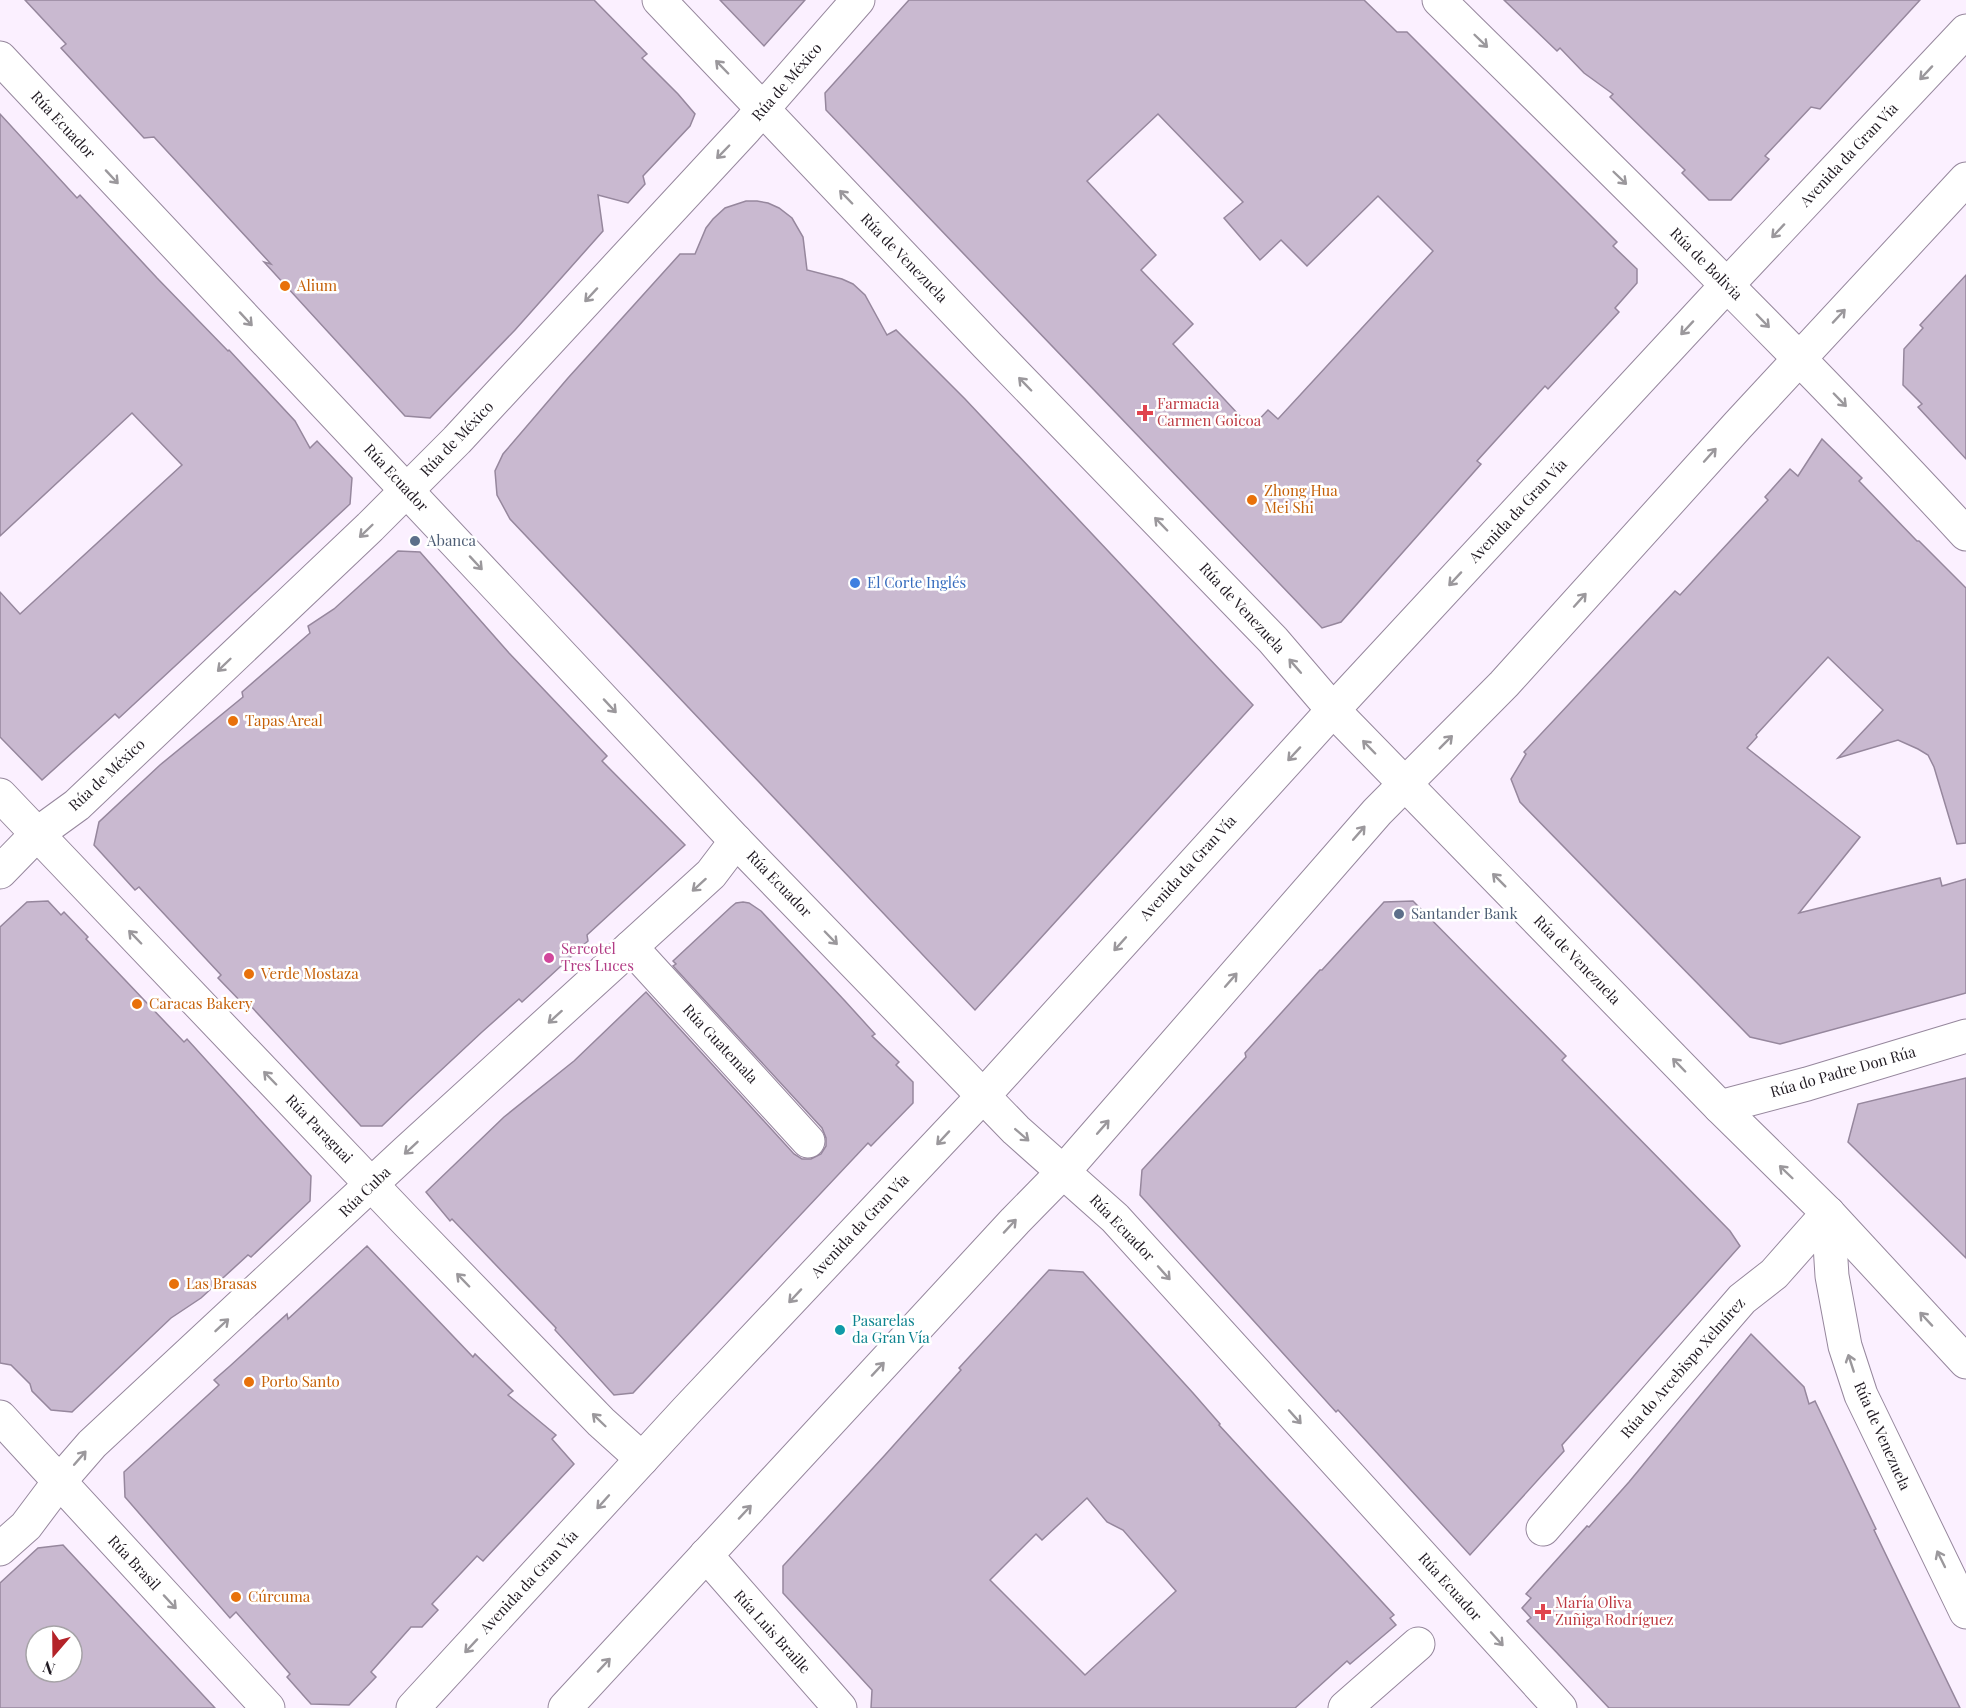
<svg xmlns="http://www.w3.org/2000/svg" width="1966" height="1708" viewBox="0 0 1966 1708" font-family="'Playfair Display',serif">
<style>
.building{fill:#c9b9d0;stroke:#96879d;stroke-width:1.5;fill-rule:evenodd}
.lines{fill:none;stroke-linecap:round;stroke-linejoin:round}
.minor-casing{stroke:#96879d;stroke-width:35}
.major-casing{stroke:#96879d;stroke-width:35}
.minor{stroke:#fff;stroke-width:33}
.major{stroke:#fff;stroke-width:33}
.oneway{stroke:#9b989c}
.food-dot{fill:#e8710a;stroke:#fff;stroke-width:2}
.health-dot{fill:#e0444e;stroke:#fff;stroke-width:2}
.service-dot{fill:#5c6f8a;stroke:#fff;stroke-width:2}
.shop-dot{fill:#3f7fe0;stroke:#fff;stroke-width:2}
.hotel-dot{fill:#d1479c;stroke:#fff;stroke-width:2}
.culture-dot{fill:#0f9aa8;stroke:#fff;stroke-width:2}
.labels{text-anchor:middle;stroke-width:5;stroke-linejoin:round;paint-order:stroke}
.street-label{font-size:15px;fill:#201a22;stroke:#fff}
.food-label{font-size:15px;fill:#c56008;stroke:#fff;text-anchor:start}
.health-label{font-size:15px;fill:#be3a42;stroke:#fff;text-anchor:start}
.service-label{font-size:15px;fill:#4e5e75;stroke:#fff;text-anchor:start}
.shop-label{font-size:15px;fill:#366cbe;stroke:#fff;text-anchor:start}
.hotel-label{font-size:15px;fill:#b23c85;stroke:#fff;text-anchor:start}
.culture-label{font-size:15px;fill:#0d838f;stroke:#fff;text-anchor:start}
</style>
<rect width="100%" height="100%" fill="#fbf0ff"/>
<!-- building -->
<g class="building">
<path d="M25 0H594L647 54 642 58 678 94 695 114 690 126 643 176 645 184 628 203 598 195 603 231 515 330 430 418 405 416 264 262 271 264 154 137 144 138 61 48 66 44Z"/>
<path d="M720 0H805L764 46Z"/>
<path d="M909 0H1364L1397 32H1407L1617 242 1613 246 1637 269V283L1615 308 1619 312 1548 389 1545 386 1477 461 1481 464 1341 622 1322 628 826 110 825 93ZM1158 114 1243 202 1224 218 1260 260 1281 240 1307 266 1378 196 1433 251 1278 419 1268 410 1251 428 1173 344 1193 324 1141 270 1156 255 1087 181Z"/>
<path d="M1504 0H1920L1820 109 1811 107 1765 156 1769 159 1731 200H1709L1682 173 1685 170 1610 97 1613 94 1584 73 1560 48 1557 51Z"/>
<path d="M0 114 77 198 80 195 157 278 228 351 229 350 295 421 310 448 317 441 352 478 350 504 119 718 115 714 42 780 0 737V592L20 614 182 465 132 413 0 536Z"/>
<path d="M746 201H757L768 203 779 208 792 218 803 237 807 270 842 279 853 284 865 295 887 335 896 330 965 399 1253 705 975 1010 510 519 497 495 495 471 503 454 568 378 680 254H695L706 228 713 219 725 208Z"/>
<path d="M1966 275V459L1918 407 1922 404 1903 385 1904 349 1923 328 1920 325Z"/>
<path d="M1822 439 1862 478 1859 481 1917 541H1919L1966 588V843L1957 844 1934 767 1928 755 1918 749 1898 740 1838 758 1883 710 1828 657 1756 735 1757 737 1747 748 1860 837 1799 913 1940 878 1942 886 1966 879V993L1780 1044 1750 1037 1520 802 1511 779 1526 754 1524 752 1675 591 1680 595 1768 500 1765 497 1790 469 1798 476Z"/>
<path d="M398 551 420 552 509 653 607 756 602 761 685 845 587 935 588 941 522 1002 519 999 482 1032 409 1100 382 1126H361L248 1003 245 1006 218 978 221 975 139 887 135 890 94 845 99 822 160 765 243 697 242 692 310 633 308 626 334 609Z"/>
<path d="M48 901 61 915 64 912 88 937 86 939 184 1042 187 1039 311 1176 310 1201 251 1257 248 1255 201 1298 171 1318 72 1412 51 1410 32 1391 30 1384 11 1365 0 1363V927L27 902Z"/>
<path d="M1413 901 1566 1056 1562 1060 1730 1231 1740 1246 1562 1445 1564 1451 1470 1555 1338 1410 1336 1412 1140 1195 1142 1170 1246 1057 1245 1053 1320 970H1322L1384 902Z"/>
<path d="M743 902 749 903 761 911 845 1001 875 1034 872 1036 899 1062 896 1065 913 1082V1103L871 1146 868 1143 633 1393 614 1395 555 1330 556 1328 452 1219 450 1221 426 1192 504 1117 574 1061 646 992 794 1154 802 1159H811L821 1154 826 1146V1138L822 1128 673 966 676 964 673 961 731 907 736 903Z"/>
<path d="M1966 1078V1258L1848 1142 1858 1104Z"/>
<path d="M367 1246 473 1357 475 1354 513 1391 508 1395 556 1435 552 1439 574 1464 483 1561 477 1556 432 1604 438 1610 422 1627H411L371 1672 376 1677 349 1705 311 1704 287 1677 290 1674 236 1612 230 1618 125 1497 124 1472 219 1385 214 1380 230 1366 287 1314 288 1319Z"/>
<path d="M1049 1270 1083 1272 1193 1393 1220 1424 1219 1425 1394 1615 1390 1618 1396 1625 1350 1664 1347 1661 1295 1708H871L872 1690 783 1593V1566L885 1455 961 1370 959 1368ZM1087 1498 1107 1522 1123 1530 1176 1591 1085 1675 990 1580 1036 1534 1042 1540Z"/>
<path d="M1751 1334 1804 1387 1809 1404 1815 1401 1876 1529 1874 1530 1960 1708H1609L1527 1621 1531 1618 1522 1608 1531 1598 1526 1594 1587 1526 1589 1527 1629 1482Z"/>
<path d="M63 1545 188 1679 215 1708H0V1583L38 1548ZM36 1636H72V1672H36Z"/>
</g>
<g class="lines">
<!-- minor casing -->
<g class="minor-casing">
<g id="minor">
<path d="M1439 0C1617 175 1796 350 1966 534"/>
<path d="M0 58 736 841 1016 1130 1115 1218 1560 1708"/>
<path d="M0 795 408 1223 601 1422 642 1459"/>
<path d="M0 872 37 834 77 805 370 527 457 440 746 128 858 0"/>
<path d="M631 947 808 1141"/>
<path d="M1720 1107 1807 1084 1966 1036"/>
<path d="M1828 1213 1832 1276 1845 1346 1861 1395 1966 1612"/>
<path d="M0 1417 268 1708"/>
<path d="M1543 1529 1742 1299 1774 1274 1828 1213"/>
<path d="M0 1549 26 1526 59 1482 92 1444 407 1151 711 874 736 841"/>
<path d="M706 1555 840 1708"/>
<path d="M1345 1708 1418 1644"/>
</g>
</g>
<!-- major casing -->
<g class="major-casing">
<g id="major">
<path d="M659 0 988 346 1273 640 1333 710 1720 1107 1828 1213 1966 1362"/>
<path d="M413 1708 687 1410 983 1096 1333 710 1727 285 1966 31"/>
<path d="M565 1708 1015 1221 1064 1171 1377 812 1504 684 1738 425 1966 179"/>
</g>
</g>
<!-- minor -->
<use href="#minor" class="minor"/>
<!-- major -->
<use href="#major" class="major"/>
</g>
<!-- one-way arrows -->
<defs><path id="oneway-shaft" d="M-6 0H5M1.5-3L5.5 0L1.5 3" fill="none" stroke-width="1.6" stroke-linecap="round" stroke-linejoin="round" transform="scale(1.5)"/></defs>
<g class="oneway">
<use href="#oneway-shaft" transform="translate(1481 41) rotate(44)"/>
<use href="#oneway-shaft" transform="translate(722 67) rotate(-134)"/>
<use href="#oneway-shaft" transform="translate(1926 73) rotate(133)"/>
<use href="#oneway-shaft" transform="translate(723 152) rotate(134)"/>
<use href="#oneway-shaft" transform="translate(112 177) rotate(47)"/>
<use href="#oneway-shaft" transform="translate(1620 178) rotate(44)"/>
<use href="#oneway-shaft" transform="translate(846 197) rotate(-134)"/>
<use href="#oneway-shaft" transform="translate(1778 231) rotate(133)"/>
<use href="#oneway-shaft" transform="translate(591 295) rotate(133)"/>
<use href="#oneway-shaft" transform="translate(1839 316) rotate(-47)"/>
<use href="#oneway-shaft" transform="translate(246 319) rotate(47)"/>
<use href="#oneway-shaft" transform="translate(1763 321) rotate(46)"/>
<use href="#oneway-shaft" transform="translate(1687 328) rotate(133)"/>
<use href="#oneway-shaft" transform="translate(1025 384) rotate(-134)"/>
<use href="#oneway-shaft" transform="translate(1840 400) rotate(46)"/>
<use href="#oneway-shaft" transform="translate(1710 455) rotate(-48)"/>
<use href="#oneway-shaft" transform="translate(1161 524) rotate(-134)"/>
<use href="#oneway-shaft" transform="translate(366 531) rotate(136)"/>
<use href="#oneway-shaft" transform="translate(476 563) rotate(47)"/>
<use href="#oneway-shaft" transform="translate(1455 579) rotate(133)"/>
<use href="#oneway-shaft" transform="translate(1580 600) rotate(-48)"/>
<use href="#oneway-shaft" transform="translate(224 665) rotate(136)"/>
<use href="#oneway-shaft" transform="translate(1295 666) rotate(-131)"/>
<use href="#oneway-shaft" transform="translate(610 706) rotate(47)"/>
<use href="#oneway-shaft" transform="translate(1446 742) rotate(-45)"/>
<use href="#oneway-shaft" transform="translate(1369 747) rotate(-134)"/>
<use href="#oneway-shaft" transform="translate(1294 754) rotate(133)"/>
<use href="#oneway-shaft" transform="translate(1359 833) rotate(-49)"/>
<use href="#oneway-shaft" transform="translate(1499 880) rotate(-135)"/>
<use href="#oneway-shaft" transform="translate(699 885) rotate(138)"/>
<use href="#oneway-shaft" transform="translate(135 937) rotate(-134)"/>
<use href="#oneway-shaft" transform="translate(831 938) rotate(46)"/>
<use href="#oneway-shaft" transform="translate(1120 944) rotate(132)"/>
<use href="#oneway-shaft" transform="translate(1231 980) rotate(-49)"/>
<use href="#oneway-shaft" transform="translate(555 1017) rotate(138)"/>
<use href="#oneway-shaft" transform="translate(1679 1065) rotate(-134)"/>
<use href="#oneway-shaft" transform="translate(270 1078) rotate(-134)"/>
<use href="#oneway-shaft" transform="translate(1103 1127) rotate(-49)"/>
<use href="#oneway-shaft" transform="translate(1022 1135) rotate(41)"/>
<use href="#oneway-shaft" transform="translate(943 1138) rotate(133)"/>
<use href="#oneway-shaft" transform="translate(411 1148) rotate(137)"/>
<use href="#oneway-shaft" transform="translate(1786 1172) rotate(-136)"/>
<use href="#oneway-shaft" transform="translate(1010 1226) rotate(-47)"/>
<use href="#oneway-shaft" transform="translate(1164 1273) rotate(48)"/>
<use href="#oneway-shaft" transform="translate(463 1280) rotate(-134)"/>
<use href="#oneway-shaft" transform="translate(795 1296) rotate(133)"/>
<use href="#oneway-shaft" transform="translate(1926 1319) rotate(-133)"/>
<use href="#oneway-shaft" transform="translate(222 1325) rotate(-43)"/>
<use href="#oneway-shaft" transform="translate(1851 1363) rotate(-108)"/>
<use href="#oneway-shaft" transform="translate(878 1369) rotate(-47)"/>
<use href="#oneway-shaft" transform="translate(1295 1417) rotate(48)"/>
<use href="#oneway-shaft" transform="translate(599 1420) rotate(-136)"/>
<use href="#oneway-shaft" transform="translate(80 1458) rotate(-49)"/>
<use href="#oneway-shaft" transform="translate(603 1502) rotate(132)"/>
<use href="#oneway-shaft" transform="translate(745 1512) rotate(-47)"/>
<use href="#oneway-shaft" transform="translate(1941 1559) rotate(-116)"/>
<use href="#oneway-shaft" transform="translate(170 1602) rotate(47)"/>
<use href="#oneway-shaft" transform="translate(1497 1639) rotate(48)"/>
<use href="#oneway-shaft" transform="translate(471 1646) rotate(133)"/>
<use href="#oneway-shaft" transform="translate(604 1665) rotate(-47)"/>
</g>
<!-- markers -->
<g class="food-dot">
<circle cx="285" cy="286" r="6"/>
<circle cx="1252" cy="500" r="6"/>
<circle cx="233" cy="721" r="6"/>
<circle cx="249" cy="974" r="6"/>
<circle cx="137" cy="1004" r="6"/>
<circle cx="174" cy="1284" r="6"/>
<circle cx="249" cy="1382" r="6"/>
<circle cx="236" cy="1597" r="6"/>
</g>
<g class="health-dot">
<path d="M1142 404h6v6h6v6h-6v6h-6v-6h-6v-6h6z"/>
<path d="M1540 1603h6v6h6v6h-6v6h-6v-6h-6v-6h6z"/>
</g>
<g class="service-dot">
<circle cx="415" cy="541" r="6"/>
<circle cx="1399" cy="914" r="6"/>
</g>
<circle class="shop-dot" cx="855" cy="583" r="6"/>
<circle class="hotel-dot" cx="549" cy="958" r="6"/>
<circle class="culture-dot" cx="840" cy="1330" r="6"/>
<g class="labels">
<!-- street labels -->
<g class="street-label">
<text transform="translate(787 82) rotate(-49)" y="5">Rúa de México</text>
<text transform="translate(63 125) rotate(47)" y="5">Rúa Ecuador</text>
<text transform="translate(1849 155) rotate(-47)" y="5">Avenida da Gran Vía</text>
<text transform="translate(904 258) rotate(46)" y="5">Rúa de Venezuela</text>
<text transform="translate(1706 264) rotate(45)" y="5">Rúa de Bolivia</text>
<text transform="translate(457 439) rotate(-46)" y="5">Rúa de México</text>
<text transform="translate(396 478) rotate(47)" y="5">Rúa Ecuador</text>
<text transform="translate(1518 511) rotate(-47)" y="5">Avenida da Gran Vía</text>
<text transform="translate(1242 608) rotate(47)" y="5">Rúa de Venezuela</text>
<text transform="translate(107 775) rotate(-43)" y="5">Rúa de México</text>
<text transform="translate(1188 868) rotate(-48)" y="5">Avenida da Gran Vía</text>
<text transform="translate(779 884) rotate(46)" y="5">Rúa Ecuador</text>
<text transform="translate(1577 960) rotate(46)" y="5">Rúa de Venezuela</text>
<text transform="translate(720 1044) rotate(47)" y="5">Rúa Guatemala</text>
<text transform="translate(1843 1072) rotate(-16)" y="5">Rúa do Padre Don Rúa</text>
<text transform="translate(319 1129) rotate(46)" y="5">Rúa Paraguai</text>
<text transform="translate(365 1192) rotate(-44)" y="5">Rúa Cuba</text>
<text transform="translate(860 1226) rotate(-47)" y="5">Avenida da Gran Vía</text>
<text transform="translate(1122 1228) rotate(46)" y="5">Rúa Ecuador</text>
<text transform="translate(1683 1368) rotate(-49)" y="5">Rúa do Arcebispo Xelmírez</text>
<text transform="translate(1882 1436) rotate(66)" y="5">Rúa de Venezuela</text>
<text transform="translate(134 1563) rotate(47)" y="5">Rúa Brasil</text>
<text transform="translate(529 1582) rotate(-47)" y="5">Avenida da Gran Vía</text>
<text transform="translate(1450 1587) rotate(48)" y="5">Rúa Ecuador</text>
<text transform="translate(772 1632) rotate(48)" y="5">Rúa Luis Braille</text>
</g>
<!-- food labels -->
<g class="food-label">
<text x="297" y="291">Alium</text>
<text x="1264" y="496">Zhong Hua<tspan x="1264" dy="17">Mei Shi</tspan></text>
<text x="245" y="726">Tapas Areal</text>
<text x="261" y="979">Verde Mostaza</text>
<text x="149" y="1009">Caracas Bakery</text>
<text x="186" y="1289">Las Brasas</text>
<text x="261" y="1387">Porto Santo</text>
<text x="248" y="1602">Cúrcuma</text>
</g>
<!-- health labels -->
<g class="health-label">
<text x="1157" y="409">Farmacia<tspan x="1157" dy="17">Carmen Goicoa</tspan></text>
<text x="1555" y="1608">María Oliva<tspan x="1555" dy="17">Zuñiga Rodríguez</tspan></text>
</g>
<!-- service labels -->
<g class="service-label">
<text x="427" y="546">Abanca</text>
<text x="1411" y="919">Santander Bank</text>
</g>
<!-- shop labels -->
<g class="shop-label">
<text x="867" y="588">El Corte Inglés</text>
</g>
<!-- hotel labels -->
<g class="hotel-label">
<text x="561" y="954">Sercotel<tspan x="561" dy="17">Tres Luces</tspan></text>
</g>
<!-- culture labels -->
<g class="culture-label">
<text x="852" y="1326">Pasarelas<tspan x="852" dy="17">da Gran Vía</tspan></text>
</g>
</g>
<!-- north arrow -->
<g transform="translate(54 1654) rotate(200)"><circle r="28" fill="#ffffff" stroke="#a6a3a7" stroke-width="1.5"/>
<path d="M0-4.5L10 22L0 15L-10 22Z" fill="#b42329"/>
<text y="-9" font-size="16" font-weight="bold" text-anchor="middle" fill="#201a22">N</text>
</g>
</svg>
